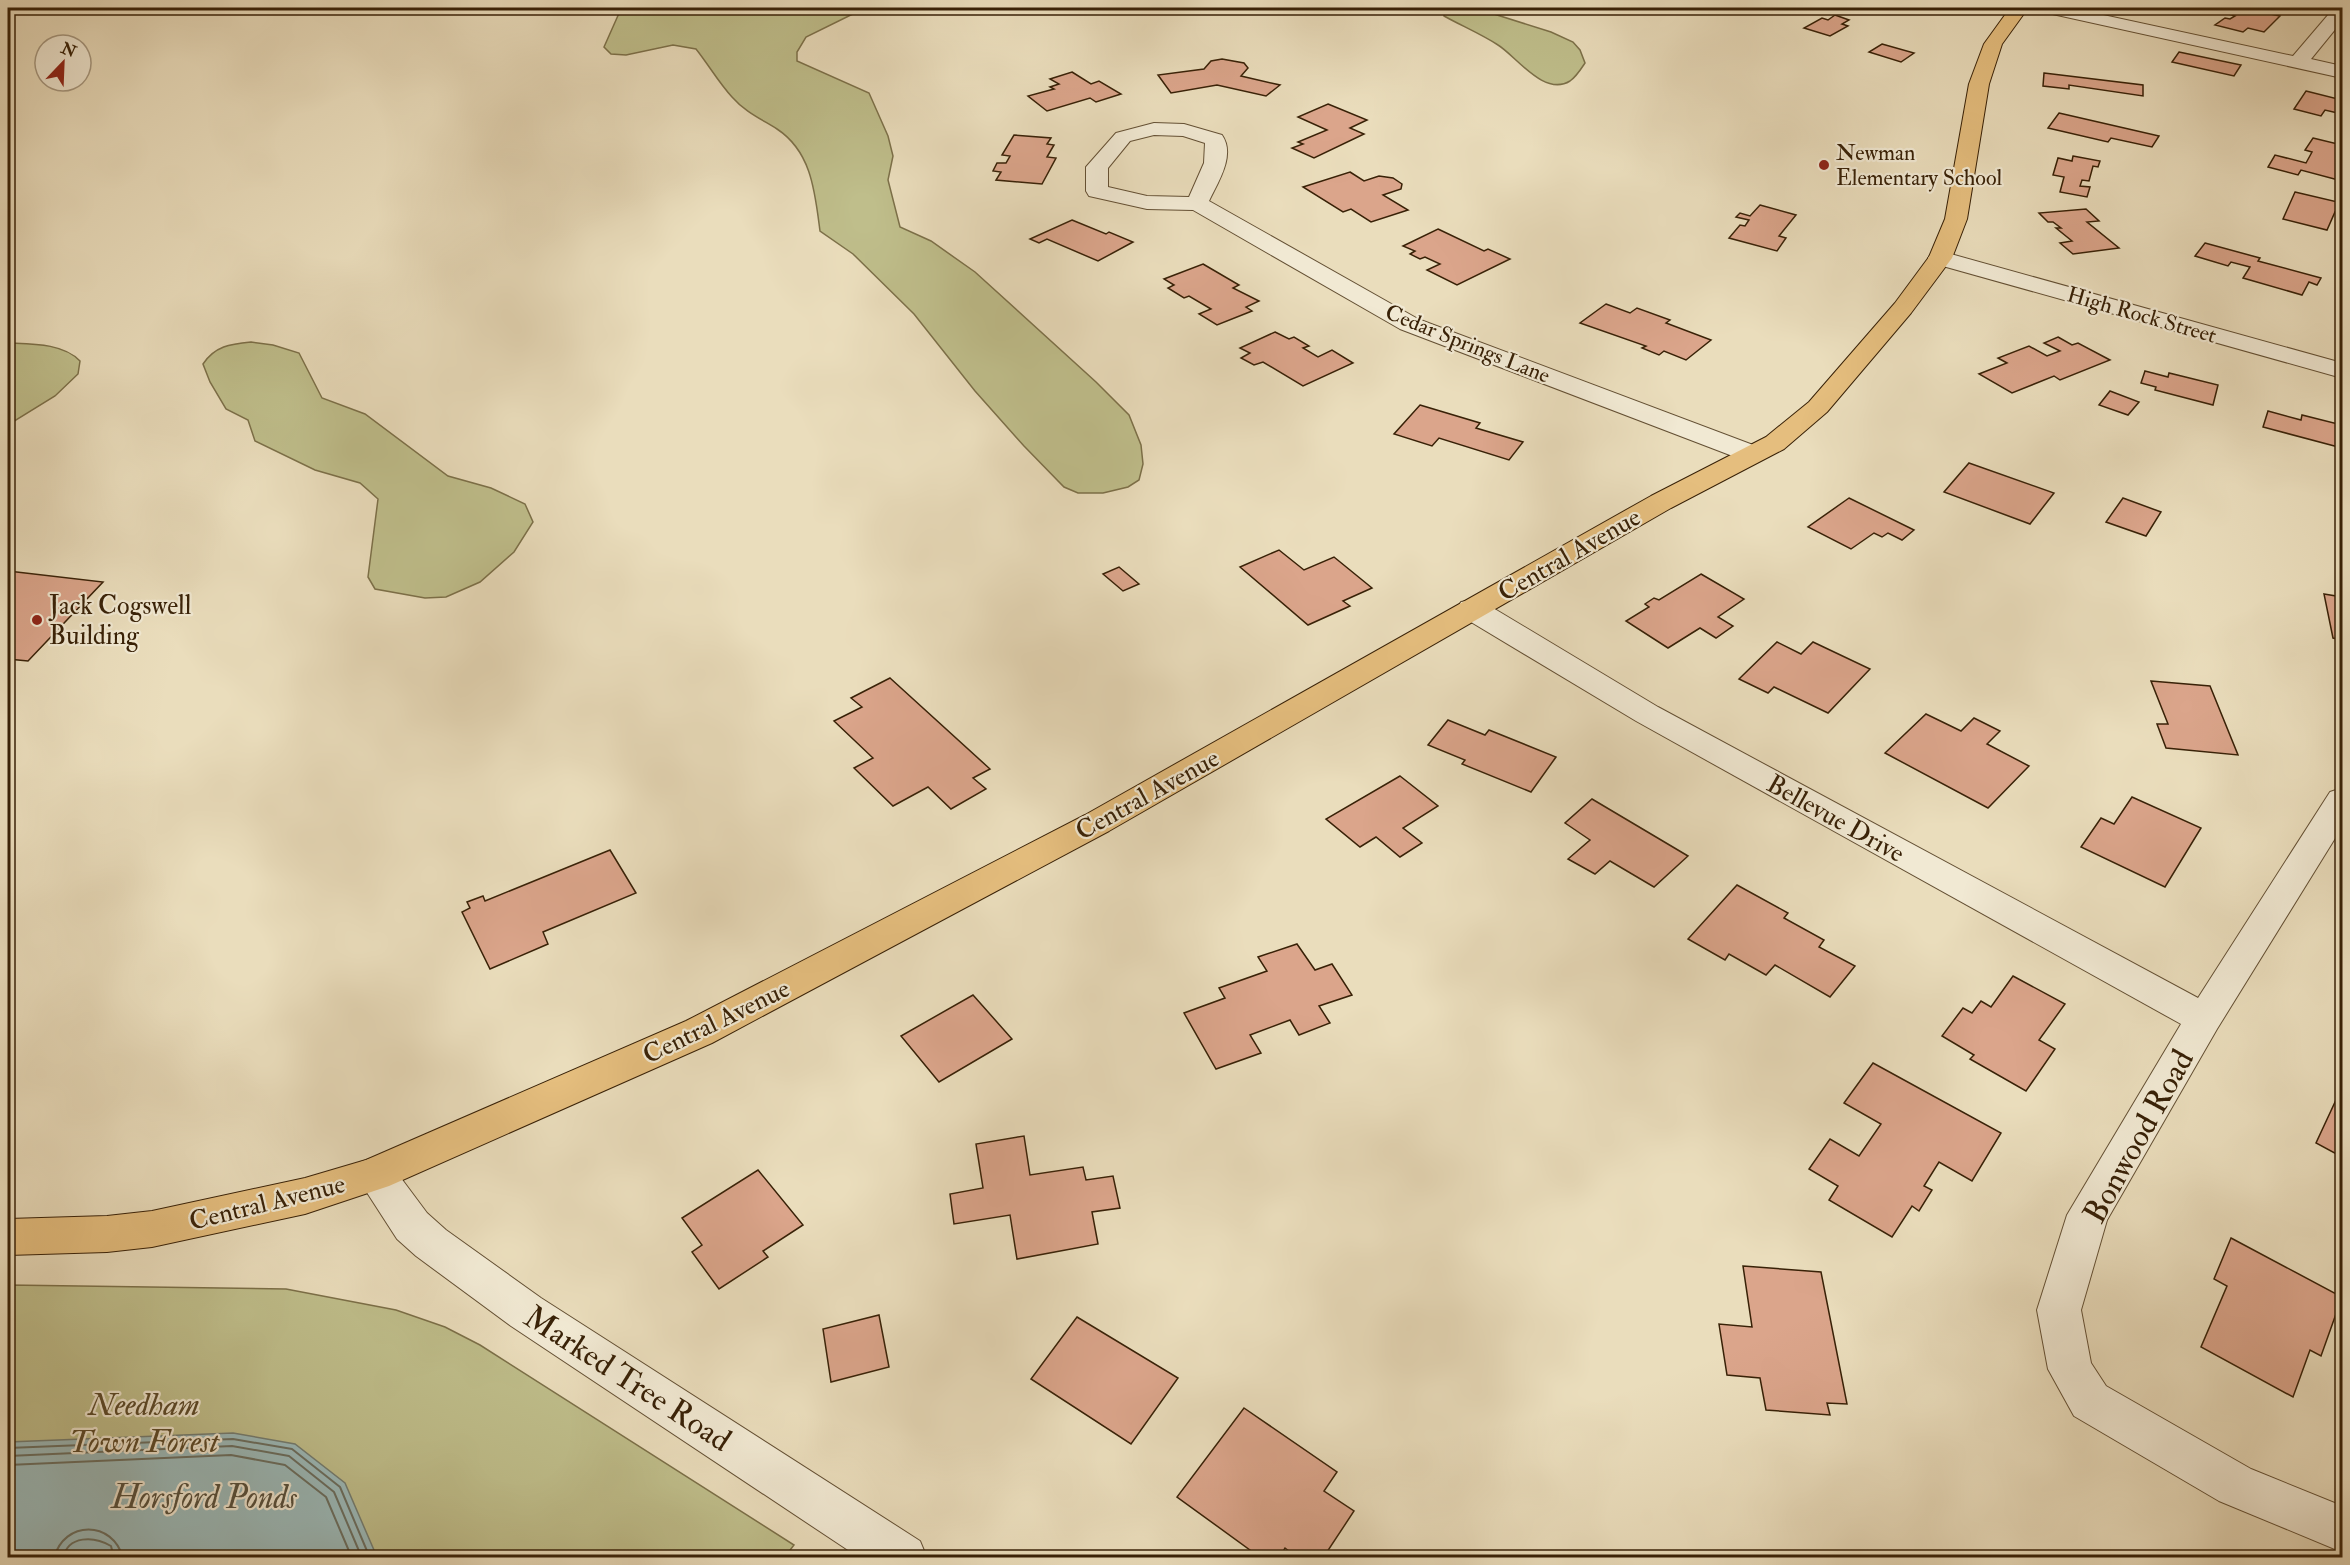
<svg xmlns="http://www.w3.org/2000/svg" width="2350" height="1565" viewBox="0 0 2350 1565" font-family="'IM FELL Double Pica',serif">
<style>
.green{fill:#bfbe8b;stroke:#7c7049;stroke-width:1.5}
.water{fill:#9bbaba;stroke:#737d72;stroke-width:1.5}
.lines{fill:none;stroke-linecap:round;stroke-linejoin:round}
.shore{stroke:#6a6e60;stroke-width:2}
.building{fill:#dba58b;stroke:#382107;stroke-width:1.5}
.minor-casing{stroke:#645034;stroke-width:2}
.major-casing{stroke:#382107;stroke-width:2}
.minor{fill:#f1e9d3;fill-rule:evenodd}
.major{fill:#e5be7e;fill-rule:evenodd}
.poi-dot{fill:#8f2418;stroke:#f1e9d3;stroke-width:2}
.labels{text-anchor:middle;stroke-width:4.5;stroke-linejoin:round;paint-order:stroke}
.far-poi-label{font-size:22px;fill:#382107;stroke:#f1e9d3;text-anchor:start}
.far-street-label{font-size:22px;fill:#382107;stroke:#f1e9d3}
.street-label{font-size:26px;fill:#382107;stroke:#f1e9d3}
.poi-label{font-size:26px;fill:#382107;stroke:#f1e9d3;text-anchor:start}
.near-street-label{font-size:32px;fill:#382107;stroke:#f1e9d3}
.near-park-label{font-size:32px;font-style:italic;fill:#5a4828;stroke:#f1e9d3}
.near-water-label{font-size:33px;font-style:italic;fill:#564f3d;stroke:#f1e9d3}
</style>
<rect width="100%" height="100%" fill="#eaddbc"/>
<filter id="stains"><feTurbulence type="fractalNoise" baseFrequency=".00333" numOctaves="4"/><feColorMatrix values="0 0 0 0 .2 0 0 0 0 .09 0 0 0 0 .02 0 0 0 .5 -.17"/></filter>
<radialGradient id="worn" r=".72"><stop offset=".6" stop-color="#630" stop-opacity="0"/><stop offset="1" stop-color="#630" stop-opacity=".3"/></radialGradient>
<!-- green -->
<g class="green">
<path d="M619 8H865L806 37 797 52V61L869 93 888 136 893 156 888 180 900 227 931 241 975 272 1096 382 1129 415 1141 445 1143 464 1139 480 1128 487 1103 493H1078L1064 487 1024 446 975 391 914 314 853 254 820 231C815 193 812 152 777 129 761 119 744 111 732 97 719 83 708 64 696 49L673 45 626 55 611 54 604 47 620 11Z"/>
<path d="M1449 8H1475L1551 32 1573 42 1580 50 1585 63C1581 69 1576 77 1570 81 1544 97 1516 56 1498 45 1481 34 1462 26 1444 16V13Z"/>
<path d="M251 342 273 345 299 353 322 398 365 414 448 476 491 488 525 504 533 522 514 552 480 582 446 597 425 598 375 589 368 577 378 499 360 483 315 470 255 441 248 420 226 409 210 382 203 364C215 346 230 344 251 342Z"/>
<path d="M8 343C31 344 63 343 80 361L78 374 55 396 8 425Z"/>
<path d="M8 1285 286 1289 396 1310 445 1327 480 1345 794 1545 784 1558H8Z"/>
</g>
<!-- water -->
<path class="water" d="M233 1433 295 1444 345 1483 377 1557 106 1558 96 1552 53 1558 8 1557V1442Z"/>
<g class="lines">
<!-- shore -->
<g class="shore">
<path d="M8 1448 233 1439 292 1449 340 1487 370 1558"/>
<path d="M8 1456 232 1446 289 1456 334 1492 362 1558"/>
<path d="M8 1465 231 1455 285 1465 326 1497 352 1558"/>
<path d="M54 1558C64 1520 113 1520 123 1558"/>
<path d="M63 1558C68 1535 94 1536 111 1546L114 1558"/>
</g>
</g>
<!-- building -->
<g class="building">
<path d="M2240 8H2242L2280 16 2264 32 2248 28 2243 32 2215 25 2225 18 2230 19 2235 16 2228 14 2227 10H2238Z"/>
<path d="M1835 15 1849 20 1842 24 1848 26 1830 36 1804 28 1822 18 1828 20Z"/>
<path d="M1882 44 1914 53 1901 62 1869 52Z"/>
<path d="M2179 52 2241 65 2234 76 2172 62Z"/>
<path d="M1222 59 1244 63 1248 68 1241 76 1280 85 1266 96 1217 85 1171 93 1158 75 1204 69 1211 61Z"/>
<path d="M1072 72 1091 84 1099 81 1121 94 1096 102 1090 98 1047 111 1028 96 1054 89 1050 87 1059 84 1050 79Z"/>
<path d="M2044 73 2143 85V96L2069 85V89L2043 86Z"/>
<path d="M2306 91 2342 100V114L2325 110 2321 116 2294 109Z"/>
<path d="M1328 104 1367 120 1350 128 1364 134 1314 158 1292 148 1303 144 1298 142 1327 130 1298 117Z"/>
<path d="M2059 113 2159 136 2152 147 2111 138 2108 142 2048 128Z"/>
<path d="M1014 135 1051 138 1047 144 1054 145 1047 157 1056 158 1042 184 996 180 1001 172 993 171 997 163H1006L1010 156 1002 155Z"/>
<path d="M2313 138 2342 145V181L2301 170 2298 175 2268 167 2275 155 2306 163 2312 152 2305 150Z"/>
<path d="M2073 156 2100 161 2098 167 2093 166 2089 181 2082 180 2080 186 2090 187 2087 197 2060 192 2064 177 2053 175 2058 158 2072 161Z"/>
<path d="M1350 172 1364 181 1379 176 1393 178 1402 184 1401 189 1383 195 1408 210 1371 222 1351 209 1343 212 1303 187Z"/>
<path d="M2295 192 2342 203V214L2335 212 2327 230 2283 219Z"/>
<path d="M1760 205 1796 215 1779 236 1786 238 1777 251 1729 238 1740 225 1745 226 1749 220 1736 217 1740 213 1750 216Z"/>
<path d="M2086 209 2099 221 2087 222 2119 248 2073 254 2060 243 2072 241 2056 228H2061L2053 222H2048L2039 213Z"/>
<path d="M1072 220 1106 234 1109 232 1133 242 1098 261 1047 239 1039 243 1030 239Z"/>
<path d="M1438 229 1484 251 1488 249 1510 259 1457 285 1427 270 1440 264 1425 257 1420 259 1410 254 1415 251 1403 246Z"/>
<path d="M2205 243 2260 258 2258 261 2321 278 2317 285 2309 282 2302 295 2243 278 2250 267 2231 262 2228 266 2195 256Z"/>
<path d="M1203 264 1239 285 1233 288 1259 301 1246 307 1252 311 1217 325 1199 314 1211 309 1189 296 1184 298 1168 288 1174 285 1164 279Z"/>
<path d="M1606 304 1630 313 1637 308 1670 320 1666 323 1711 340 1686 360 1664 351 1659 355 1642 348 1646 346 1580 323Z"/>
<path d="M1275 332 1289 339 1294 337 1309 346 1303 348 1318 357 1332 350 1353 363 1303 386 1263 362 1254 365 1241 358 1250 353 1240 348Z"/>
<path d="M2058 337 2072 345 2078 343 2110 360 2060 380 2054 376 2012 393 1979 374 2007 363 1998 358 2029 346 2047 356 2060 351 2044 343Z"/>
<path d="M2145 371 2168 377 2169 373 2218 385 2213 405 2155 390 2156 387 2141 383Z"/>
<path d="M2110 391 2139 402 2128 415 2099 405Z"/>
<path d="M1420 405 1480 423 1476 428 1523 442 1509 460 1439 438 1432 446 1394 434Z"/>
<path d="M2268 411 2301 420 2302 415 2342 425V448L2263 427Z"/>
<path d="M1969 463 2054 493 2030 524 1944 492Z"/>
<path d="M1849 498 1914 530 1902 540 1888 533 1882 537 1874 533 1851 549 1808 527Z"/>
<path d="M2123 498 2161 512 2146 536 2106 522Z"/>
<path d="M1279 550 1304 570 1334 557 1372 588 1343 601 1350 606 1308 625 1240 567Z"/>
<path d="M1119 567 1139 584 1123 591 1103 574Z"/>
<path d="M8 571 103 582 28 661 8 659Z"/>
<path d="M1701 574 1744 599 1718 617 1733 626 1716 638 1700 628 1668 648 1626 621 1649 607 1645 604 1654 598 1659 600Z"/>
<path d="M2324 594 2342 597V640L2333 638Z"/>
<path d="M1777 642 1801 654 1813 642 1870 669 1828 713 1774 687 1768 693 1739 679Z"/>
<path d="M890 678 990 769 973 778 986 789 951 809 928 787 893 806 854 768 873 758 834 721 862 707 851 698Z"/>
<path d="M2151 681 2210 686 2238 755 2166 748 2157 724H2168Z"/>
<path d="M1926 714 1961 731 1974 718 2000 731 1987 744 2029 766 1988 808 1885 753Z"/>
<path d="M1448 720 1485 735 1489 730 1556 757 1531 792 1462 764 1465 760 1428 745Z"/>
<path d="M1400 776 1438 806 1403 828 1422 843 1400 857 1376 837 1360 847 1326 819Z"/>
<path d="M2132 797 2201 828 2165 887 2081 847 2101 818 2114 824Z"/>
<path d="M1592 799 1688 856 1654 887 1610 861 1595 874 1568 859 1590 840 1565 823Z"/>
<path d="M610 850 636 893 543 932 548 944 490 969 462 912 470 908 467 902 483 896 485 901Z"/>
<path d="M1737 885 1788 913 1784 918 1824 940 1819 947 1855 966 1830 997 1775 965 1766 975 1729 954 1725 960 1688 939Z"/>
<path d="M1297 944 1315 970 1332 964 1352 995 1319 1006 1330 1023 1299 1035 1290 1020 1250 1035 1261 1053 1216 1069 1184 1013 1225 998 1219 988 1267 971 1258 957Z"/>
<path d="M2013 976 2065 1004 2039 1040 2055 1049 2026 1091 1970 1059 1974 1055 1942 1036 1963 1008 1972 1013 1981 1001 1991 1007Z"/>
<path d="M973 995 1012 1039 939 1082 901 1036Z"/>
<path d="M1873 1063 2001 1133 1972 1181 1939 1162 1924 1186 1932 1190 1919 1211 1912 1206 1892 1237 1829 1200 1838 1186 1809 1169 1830 1139 1859 1156 1881 1124 1844 1103Z"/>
<path d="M2342 1087V1157L2316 1143Z"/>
<path d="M1024 1136 1030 1175 1083 1167 1086 1180 1113 1176 1120 1208 1092 1212 1098 1244 1017 1259 1010 1215 954 1224 950 1194 983 1188 976 1144Z"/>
<path d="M758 1170 803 1225 763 1251 768 1257 719 1289 692 1252 702 1245 682 1218Z"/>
<path d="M2231 1238 2342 1297 2321 1356 2310 1350 2293 1397 2201 1347 2227 1286 2214 1279Z"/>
<path d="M1743 1266 1821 1272 1847 1404 1827 1403 1830 1415 1766 1410 1760 1378 1727 1375 1719 1324 1752 1327Z"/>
<path d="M879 1315 889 1367 831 1382 823 1329Z"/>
<path d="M1077 1317 1178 1378 1131 1444 1031 1379Z"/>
<path d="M1244 1408 1337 1472 1324 1491 1354 1511 1323 1558H1298L1285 1548 1279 1558H1261L1177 1497Z"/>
</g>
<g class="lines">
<!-- minor casing -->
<g class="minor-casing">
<g id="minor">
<path d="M2039 8H2071L2293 56 2334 8H2342V21L2311 59 2342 66V78L2048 13 2042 12Z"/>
<path d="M1154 123 1184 124 1222 135C1236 155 1218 182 1209 201L1418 319 1761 448 1765 454 1761 460 1752 462 1743 460 1400 329 1193 210 1147 209 1089 196 1086 191V167L1116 133ZM1154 135 1183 136 1205 143 1204 163 1189 197 1147 196 1108 187V168L1130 141Z"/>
<path d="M1940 251 2342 363V378L1932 263 1928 258 1932 253Z"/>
<path d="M1472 600 1483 602 1658 707 2198 998 2330 792 2342 788V827L2217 1029 2107 1220 2081 1310 2091 1363 2106 1386 2251 1469 2342 1506V1552L2219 1501 2074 1416 2048 1369 2037 1310 2067 1215 2181 1024 1636 721 1461 616 1457 609 1461 602Z"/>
<path d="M375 1157 389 1162 427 1213 446 1230 541 1298 920 1541 927 1558H860L511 1326 416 1256 397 1239 355 1174 361 1162Z"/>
</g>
</g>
<!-- major casing -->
<g class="major-casing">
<path id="major" d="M2010 8H2028L2002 44 1989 84 1967 219 1952 258 1911 313 1827 412 1784 449 1671 508 1109 831 712 1043 389 1186 305 1214 152 1247 107 1252 8 1255V1219L107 1216 152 1211 305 1178 366 1160 686 1021 1085 815 1651 496 1766 437 1809 402 1895 303 1929 257 1945 219 1969 84 1984 44Z"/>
</g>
<!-- minor -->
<use href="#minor" class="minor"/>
<!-- major -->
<use href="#major" class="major"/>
</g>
<!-- markers -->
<g class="poi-dot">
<circle cx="1824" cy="165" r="6"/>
<circle cx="37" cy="620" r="6"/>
</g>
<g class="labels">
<!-- far-poi labels -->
<g class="far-poi-label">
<text x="1836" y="160">Newman<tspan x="1836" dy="25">Elementary School</tspan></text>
</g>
<!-- far-street labels -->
<g class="far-street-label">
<text transform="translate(2142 314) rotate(16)" y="8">High Rock Street</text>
<text transform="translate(1468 343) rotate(22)" y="8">Cedar Springs Lane</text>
</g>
<!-- street labels -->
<g class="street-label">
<text transform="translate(1569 554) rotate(-30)" y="9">Central Avenue</text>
<text transform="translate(1147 794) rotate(-29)" y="9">Central Avenue</text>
<text transform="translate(1836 818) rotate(29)" y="9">Bellevue Drive</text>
<text transform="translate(716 1021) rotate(-26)" y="9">Central Avenue</text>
<text transform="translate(267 1202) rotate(-14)" y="9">Central Avenue</text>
</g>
<!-- poi labels -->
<g class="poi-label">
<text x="49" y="614">Jack Cogswell<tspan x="49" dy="30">Building</tspan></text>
</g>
<!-- near-street labels -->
<g class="near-street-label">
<text transform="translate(2138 1136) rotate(-61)" y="11">Bonwood Road</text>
<text transform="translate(628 1378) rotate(33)" y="11">Marked Tree Road</text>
</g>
<!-- near-park labels -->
<g class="near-park-label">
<text x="144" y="1415">Needham<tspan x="144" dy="37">Town Forest</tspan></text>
</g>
<!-- near-water labels -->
<g class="near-water-label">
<text x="204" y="1508">Horsford Ponds</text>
</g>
</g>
<!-- margin -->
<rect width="2350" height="1565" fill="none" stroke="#eaddbc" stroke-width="30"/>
<rect x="9" y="9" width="2332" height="1547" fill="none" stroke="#382107" stroke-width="3"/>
<rect x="15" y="15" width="2320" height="1535" fill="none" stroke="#382107" stroke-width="1.5"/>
<!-- north arrow -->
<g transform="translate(63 63) rotate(23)"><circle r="28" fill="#f1e9d3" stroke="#a79981" stroke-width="1.5"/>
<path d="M0-4.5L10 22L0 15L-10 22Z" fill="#8f2418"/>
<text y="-9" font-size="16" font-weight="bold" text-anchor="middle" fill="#382107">N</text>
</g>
<rect width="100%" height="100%" filter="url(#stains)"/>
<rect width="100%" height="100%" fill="url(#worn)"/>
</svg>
